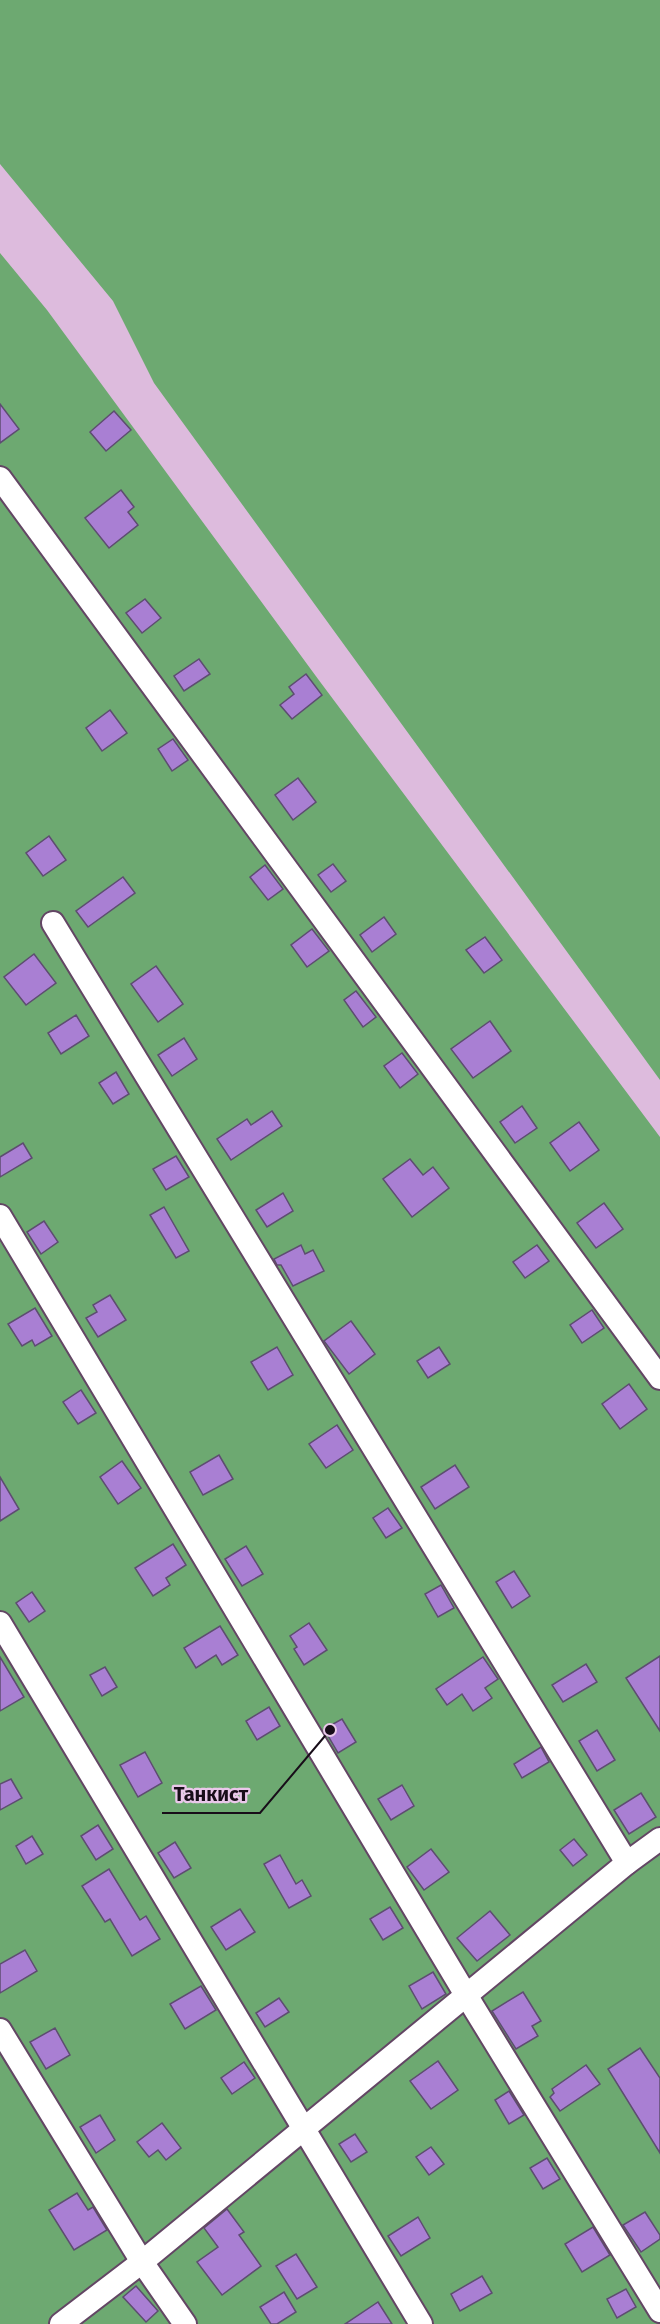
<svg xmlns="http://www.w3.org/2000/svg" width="660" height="2324" viewBox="0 0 660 2324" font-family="'Fira Sans',sans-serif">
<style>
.green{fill:#6da971}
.building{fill:#a97fd3;stroke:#5d4d70;stroke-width:1.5}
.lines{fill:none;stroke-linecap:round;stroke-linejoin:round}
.minor-casing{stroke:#634664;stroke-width:26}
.minor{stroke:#fff;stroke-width:22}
.leader{fill:none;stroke:#180d19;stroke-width:2}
.callout-dot{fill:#180d19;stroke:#eac8ea;stroke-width:2}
.callout-label{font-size:20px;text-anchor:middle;font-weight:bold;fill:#180d19;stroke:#eac8ea;stroke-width:4.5;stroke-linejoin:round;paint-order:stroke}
</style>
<rect width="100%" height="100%" fill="#dbd"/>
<!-- green -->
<g class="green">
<path d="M0 0H660V1080L154 383 113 301 0 164Z"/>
<path d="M0 253 47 310 318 679 660 1137V2324H0Z"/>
</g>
<!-- building -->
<g class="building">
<path d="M0 404 19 429 0 443Z"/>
<path d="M114 411 131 430 106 451 90 432Z"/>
<path d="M121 490 134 507 128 512 138 525 109 548 85 518Z"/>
<path d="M145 599 161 618 142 633 126 613Z"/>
<path d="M199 659 210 674 184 691 174 676Z"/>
<path d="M306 674 322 695 292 719 280 705 294 694 289 687Z"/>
<path d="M110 710 127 733 102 751 86 728Z"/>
<path d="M173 739 188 760 172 771 158 749Z"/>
<path d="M298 778 316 802 293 820 275 795Z"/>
<path d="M49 836 66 860 43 876 26 853Z"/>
<path d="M333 864 346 881 331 892 318 875Z"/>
<path d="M265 865 283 889 268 900 250 877Z"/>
<path d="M123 877 135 893 88 927 76 911Z"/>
<path d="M384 917 396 934 372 952 360 935Z"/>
<path d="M312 929 329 951 307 967 291 945Z"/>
<path d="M485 937 502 960 484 973 466 950Z"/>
<path d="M34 954 56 983 26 1005 4 977Z"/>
<path d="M156 966 183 1004 158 1022 131 984Z"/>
<path d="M356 991 376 1017 363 1027 344 1000Z"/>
<path d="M76 1015 89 1036 61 1054 48 1033Z"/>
<path d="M490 1021 511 1051 473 1078 451 1049Z"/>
<path d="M184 1038 197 1059 172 1076 158 1055Z"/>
<path d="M402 1053 418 1074 400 1088 384 1066Z"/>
<path d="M116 1072 129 1094 113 1104 99 1083Z"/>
<path d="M522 1106 537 1128 515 1143 500 1122Z"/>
<path d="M272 1111 282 1126 231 1160 217 1139 247 1119 251 1125Z"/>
<path d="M579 1122 599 1150 570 1171 550 1143Z"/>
<path d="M23 1143 32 1158 0 1177V1157Z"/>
<path d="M176 1156 189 1177 166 1190 153 1169Z"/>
<path d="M410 1159 423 1175 433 1167 449 1188 412 1217 383 1179Z"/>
<path d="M283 1193 293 1211 267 1227 256 1210Z"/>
<path d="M604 1203 623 1229 596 1248 577 1223Z"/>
<path d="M164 1207 189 1251 176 1258 150 1215Z"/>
<path d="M44 1221 58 1242 41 1254 27 1232Z"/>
<path d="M301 1245 305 1254 313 1250 324 1271 293 1286 281 1265H277L274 1259Z"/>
<path d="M537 1245 549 1261 525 1278 513 1262Z"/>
<path d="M110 1295 126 1320 98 1337 86 1318 97 1312 93 1305Z"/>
<path d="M35 1308 52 1336 35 1346 32 1340 22 1346 8 1324Z"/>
<path d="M592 1310 604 1328 582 1343 570 1325Z"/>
<path d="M351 1321 375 1354 349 1374 324 1341Z"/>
<path d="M277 1347 293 1375 268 1390 251 1362Z"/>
<path d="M439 1347 450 1364 428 1378 417 1361Z"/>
<path d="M629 1384 647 1409 620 1429 602 1404Z"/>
<path d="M81 1390 96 1413 78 1424 63 1402Z"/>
<path d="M337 1425 353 1450 326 1468 309 1444Z"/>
<path d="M219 1455 233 1479 203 1495 190 1472Z"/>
<path d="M122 1461 141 1488 118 1504 100 1477Z"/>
<path d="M455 1465 469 1487 435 1509 421 1487Z"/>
<path d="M0 1477 19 1509 0 1521Z"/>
<path d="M388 1508 402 1528 386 1538 373 1518Z"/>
<path d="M173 1544 186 1565 166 1578 170 1585 153 1596 135 1568Z"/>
<path d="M246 1546 263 1574 242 1586 225 1559Z"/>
<path d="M514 1571 530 1596 512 1608 496 1582Z"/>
<path d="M441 1585 454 1608 438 1617 425 1594Z"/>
<path d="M32 1592 45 1611 29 1622 16 1603Z"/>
<path d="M309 1623 327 1650 304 1665 294 1649 297 1647 290 1636Z"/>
<path d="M220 1626 238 1655 222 1665 216 1655 196 1668 184 1648Z"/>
<path d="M660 1656V1731L626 1678Z"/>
<path d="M0 1657 24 1697 0 1711Z"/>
<path d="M483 1657 498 1679 485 1688 492 1698 473 1711 462 1694 447 1705 436 1689Z"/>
<path d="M586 1664 597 1682 563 1702 552 1685Z"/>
<path d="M105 1667 117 1687 102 1696 90 1675Z"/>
<path d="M269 1707 280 1726 257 1740 246 1721Z"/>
<path d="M342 1719 356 1742 338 1753 324 1729Z"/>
<path d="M597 1730 615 1760 597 1771 579 1741Z"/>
<path d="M541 1747 549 1762 522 1778 514 1764Z"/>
<path d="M145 1752 162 1783 138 1797 120 1765Z"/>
<path d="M11 1779 22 1798 0 1810V1784Z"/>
<path d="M402 1785 414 1806 391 1820 378 1799Z"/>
<path d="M641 1793 656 1817 629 1834 614 1810Z"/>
<path d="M98 1825 113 1849 96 1860 81 1836Z"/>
<path d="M32 1836 43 1854 26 1864 16 1846Z"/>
<path d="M574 1839 587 1855 573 1866 560 1850Z"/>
<path d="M175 1842 191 1868 174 1878 158 1853Z"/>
<path d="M431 1849 449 1872 424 1890 407 1867Z"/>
<path d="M280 1855 296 1884 302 1880 311 1896 289 1908 264 1864Z"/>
<path d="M109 1869 140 1920 146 1916 160 1939 132 1956 110 1919 105 1922 82 1886Z"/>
<path d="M390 1907 403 1928 383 1940 370 1919Z"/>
<path d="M240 1909 255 1932 226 1950 211 1927Z"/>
<path d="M490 1911 510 1935 477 1961 457 1938Z"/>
<path d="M25 1950 37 1971 0 1993V1964Z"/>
<path d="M433 1972 446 1994 422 2009 409 1986Z"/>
<path d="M201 1986 216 2010 185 2029 170 2004Z"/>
<path d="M523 1992 541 2021 532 2026 538 2036 516 2049 492 2011Z"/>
<path d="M279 1998 289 2012 265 2027 256 2013Z"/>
<path d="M55 2028 70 2055 46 2069 30 2042Z"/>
<path d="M640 2048 660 2078V2153L608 2069Z"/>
<path d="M438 2061 458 2090 431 2109 410 2081Z"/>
<path d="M244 2062 255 2078 232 2094 221 2078Z"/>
<path d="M586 2065 600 2084 560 2111 550 2097 554 2093 552 2089Z"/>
<path d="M509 2091 524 2115 509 2124 495 2100Z"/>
<path d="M100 2115 115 2140 96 2153 80 2127Z"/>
<path d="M162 2123 181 2148 166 2160 158 2150 149 2157 137 2142Z"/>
<path d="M355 2134 367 2152 351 2162 339 2144Z"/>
<path d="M431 2147 444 2164 429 2175 416 2157Z"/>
<path d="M547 2158 560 2179 543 2189 530 2168Z"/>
<path d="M77 2193 88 2210 93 2207 107 2230 74 2250 49 2210Z"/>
<path d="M227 2209 244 2232 239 2235 261 2266 222 2295 197 2262 218 2247 204 2228Z"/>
<path d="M645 2212 660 2235V2239L641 2252 623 2225Z"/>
<path d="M418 2217 430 2238 401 2256 388 2236Z"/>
<path d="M593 2227 610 2255 582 2272 565 2244Z"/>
<path d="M296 2254 317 2287 297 2299 276 2266Z"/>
<path d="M482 2276 492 2293 460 2311 451 2294Z"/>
<path d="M136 2286 158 2311 146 2322 123 2297Z"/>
<path d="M626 2289 636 2307 617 2318 607 2299Z"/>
<path d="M284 2292 296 2312 277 2324H271L260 2307Z"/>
<path d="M378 2302 392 2324H345Z"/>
</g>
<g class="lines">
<!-- minor casing -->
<g class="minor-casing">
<g id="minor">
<path d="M0 478 660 1378"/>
<path d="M53 923 627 1863"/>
<path d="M0 1216 466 1995 660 2311"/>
<path d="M0 1623 421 2324"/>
<path d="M0 2030 142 2262 185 2324"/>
<path d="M61 2324 142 2262 627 1863 660 1839"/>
</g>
</g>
<!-- minor -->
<use href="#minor" class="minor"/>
</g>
<!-- callouts -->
<path class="leader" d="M330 1730L260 1813H162"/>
<circle class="callout-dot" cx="330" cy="1730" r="6"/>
<g class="callout-label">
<text x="211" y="1801">Танкист</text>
</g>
</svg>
